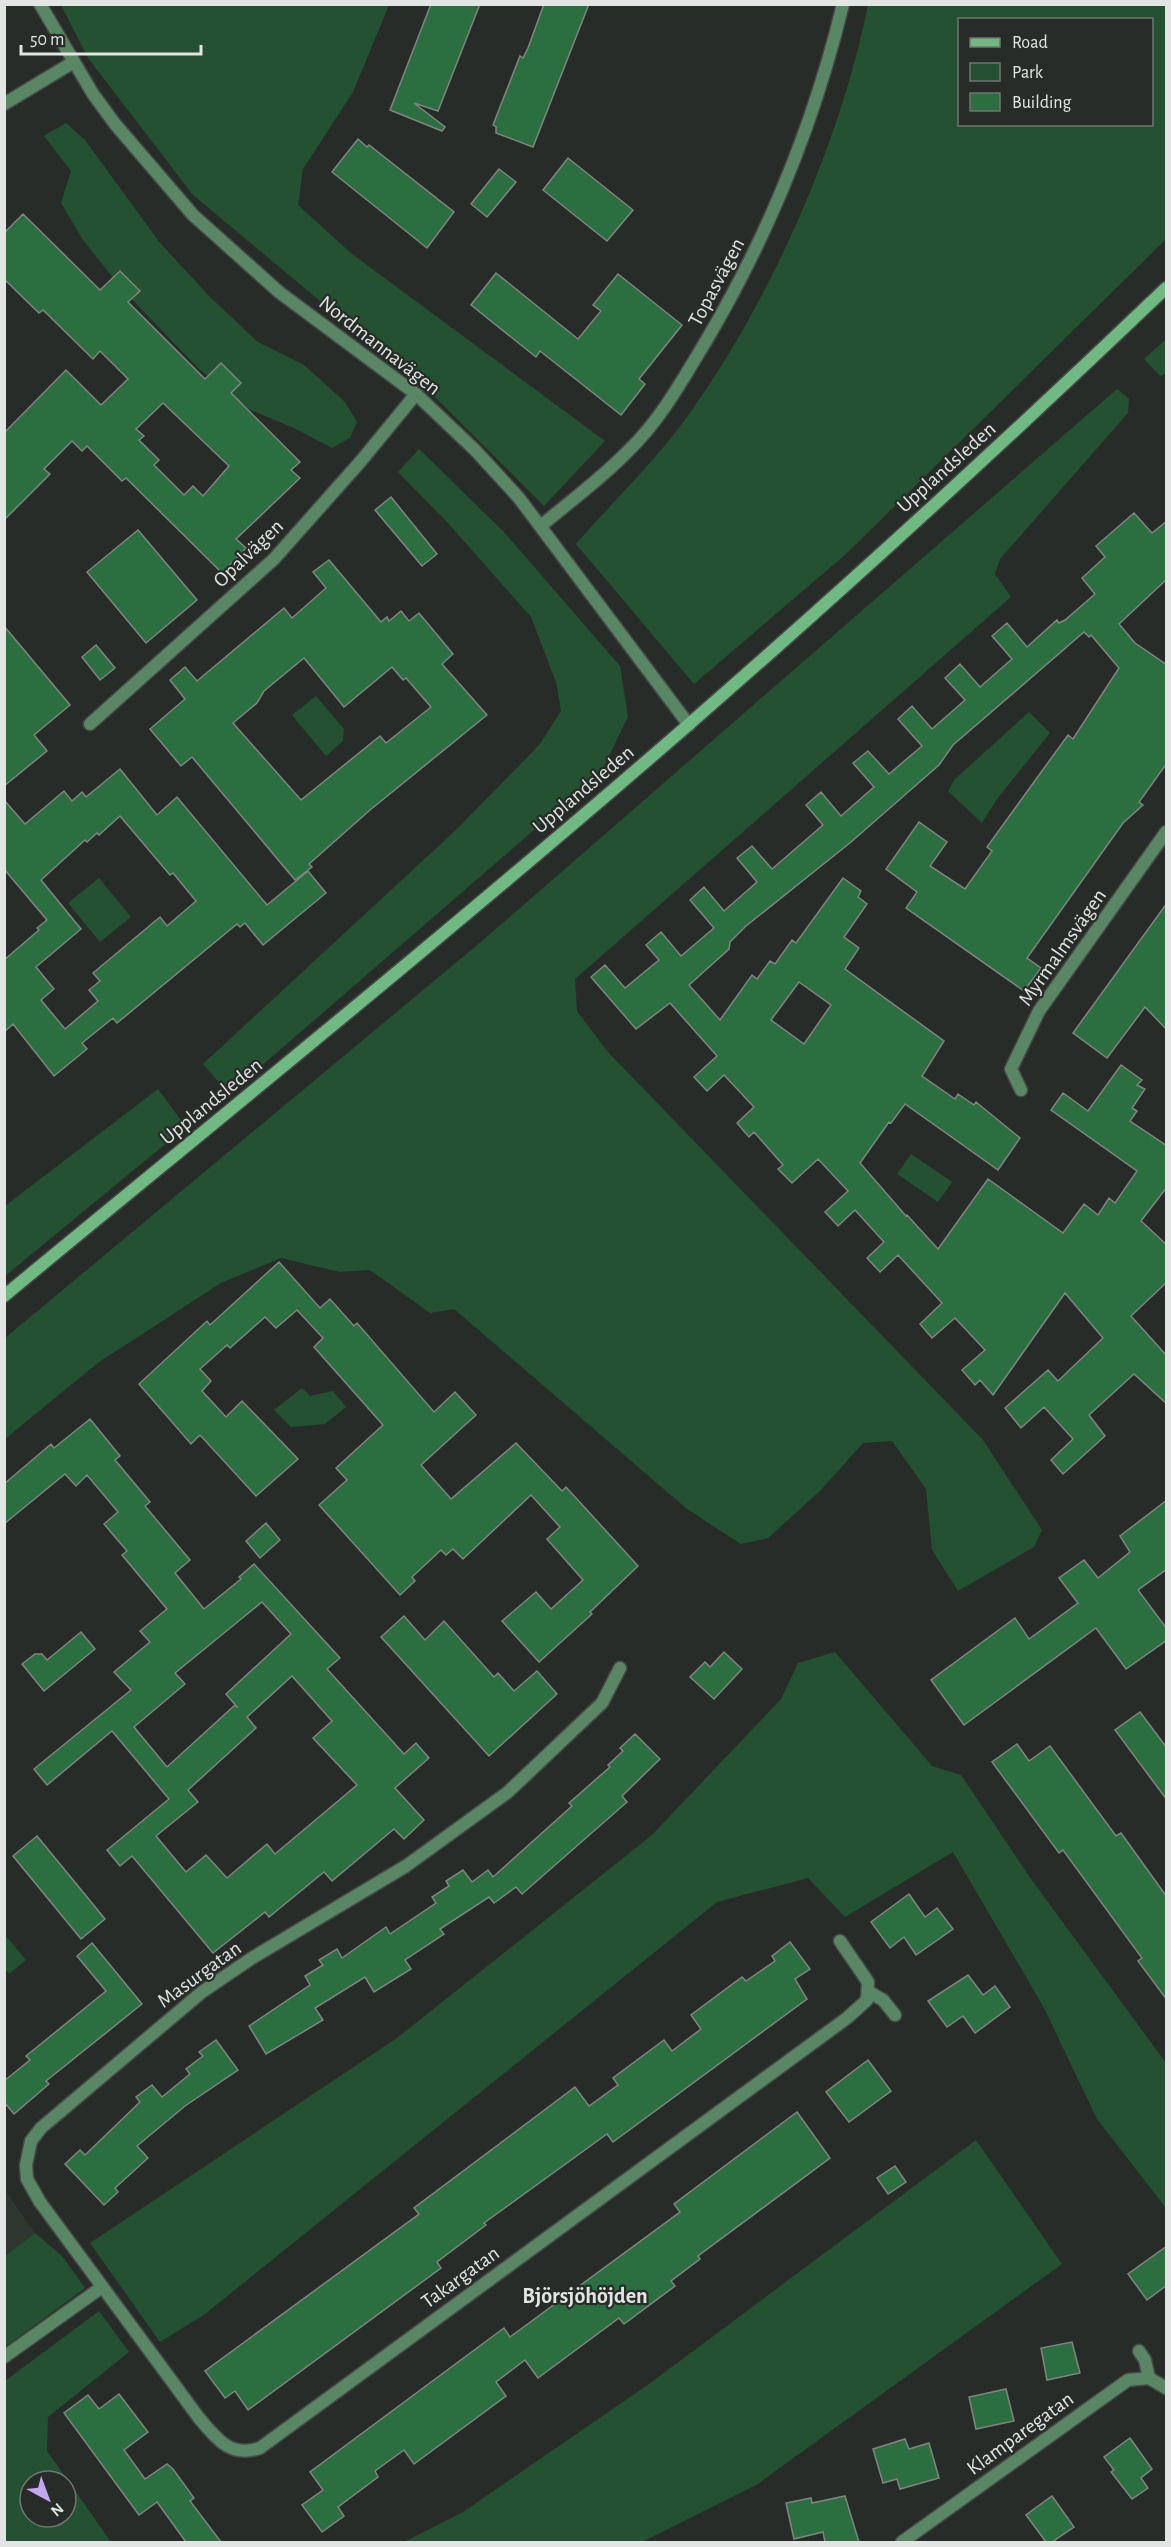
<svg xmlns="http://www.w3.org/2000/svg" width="1171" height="2547" viewBox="0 0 1171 2547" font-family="'Alegreya Sans',sans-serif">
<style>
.built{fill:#2d362f}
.green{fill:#245131;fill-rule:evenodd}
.building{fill:#2b6e40;stroke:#818581;stroke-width:1.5;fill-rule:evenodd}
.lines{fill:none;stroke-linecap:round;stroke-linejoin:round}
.street-casing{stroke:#464a47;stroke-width:15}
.secondary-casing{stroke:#464a47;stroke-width:15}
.street{stroke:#598664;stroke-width:12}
.secondary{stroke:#70b983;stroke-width:12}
.labels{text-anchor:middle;stroke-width:4.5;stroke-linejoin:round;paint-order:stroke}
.street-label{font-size:21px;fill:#e2e5e3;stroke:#282c29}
.neighbourhood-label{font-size:22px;font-weight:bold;fill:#e2e5e3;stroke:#282c29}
</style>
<rect width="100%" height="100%" fill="#282c29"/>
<!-- built -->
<path class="built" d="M5 2190 35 2233 5 2256H4Z"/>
<!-- green -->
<g class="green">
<path d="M61 5H389L353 92 303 169 298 205 352 254 605 441 544 506 435 397 193 195 88 58Z"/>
<path d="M868 5H1166V239L846 554 694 684 576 544C611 503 652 465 684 421 768 307 840 144 868 5ZM960 20H1152V124H960Z"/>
<path d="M66 123 85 140 160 243 211 298 258 342 304 365 345 402 357 422 350 438 332 448 296 429 249 409 199 369 122 289 83 240 61 203 71 171 44 136Z"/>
<path d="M1166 339V373L1160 376 1144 359Z"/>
<path d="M1117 389 1129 399 1128 413 1000 559 995 574 1011 597 575 979 577 1011 607 1051 983 1440 1042 1530 1034 1547 958 1591 932 1550 926 1489 892 1441 863 1443 821 1490 768 1538 741 1544 687 1509 454 1309 430 1313 370 1270 340 1272 281 1258 221 1283 99 1362 5 1439V1338L482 941Z"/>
<path d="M419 449 503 531 620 666 628 717 601 772 229 1094 203 1064 457 829 540 744 561 711 556 682 531 617 447 522 398 472Z"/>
<path d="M316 696 344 729 343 741 326 756 292 715Z"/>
<path d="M1029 712 1050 733 997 799 982 823 948 791 955 779Z"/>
<path d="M99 878 131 917 100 942 68 903Z"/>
<path d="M158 1089 186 1127 5 1276V1206Z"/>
<path d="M911 1154 952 1182 938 1202 897 1174Z"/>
<path d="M302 1388 310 1396 333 1391 346 1407 325 1424 291 1427 274 1410Z"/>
<path d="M835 1652 932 1766 961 1775 1031 1879 1166 2063V2208L1097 2119 1043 2006 953 1852 845 1917 808 1878 717 1902 205 2314 160 2342 90 2243 397 2038 652 1835 781 1699 798 1663Z"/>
<path d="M5 1935 26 1960 9 1974 5 1969Z"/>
<path d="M976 2140 1062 2264 756 2485 642 2542H404L463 2512 649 2384Z"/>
<path d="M35 2233 62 2256 85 2288 5 2347V2256Z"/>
<path d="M99 2311 129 2352 48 2417 47 2451 111 2542H5V2381ZM30 2481H66V2517H30Z"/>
</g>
<!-- building -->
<g class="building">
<path d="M431 4H480L438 111 414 103 445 127 442 131 390 110Z"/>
<path d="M544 4H589L533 147 496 133V127L493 125 520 56 523 58 528 48Z"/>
<path d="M358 139 367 147 369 145 454 212 427 248 332 172Z"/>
<path d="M568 158 633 210 607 241 543 190Z"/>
<path d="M499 169 516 182 487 217 471 204Z"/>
<path d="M23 214 100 290 120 271 140 291 128 302 205 379 221 363 241 383 231 393 300 462 291 470 300 478 236 539 246 548 222 573 126 478 122 481 87 446 82 451 72 441 44 469 50 474 4 520V433L66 370 101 405 128 379 100 351 93 359 43 310 39 313 4 279V233ZM163 403 229 466 203 496 193 486 184 495 154 465 159 460 139 440 144 436 136 429Z"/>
<path d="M496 273 578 339 601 311 593 305 618 274 682 325 639 379 645 384 621 415 540 351 536 357 471 305Z"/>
<path d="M391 497 437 554 422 566 375 510Z"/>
<path d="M1134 513 1152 533 1167 521V579L1119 624 1135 643 1167 665V763L1139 802 1143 805 1123 823 1027 958 1041 968 1024 991 906 908 917 892 886 869 919 822 947 842 930 866 965 889 992 851 987 847 1068 735 1073 739 1119 668 1091 635 1089 637 1084 632 953 745 939 765 851 842 746 926 730 942 729 949 689 985 720 1020 752 975 757 979 770 961 775 964 792 940 796 943 843 878 861 891 858 897 867 904 844 937 859 948 845 969 944 1041 922 1076 955 1099 958 1094 974 1105 976 1102 1020 1138 998 1170 905 1104 891 1123 889 1122 860 1163 906 1216 907 1215 938 1249 988 1179 1063 1233 1084 1204 1098 1215 1109 1198 1115 1203 1137 1171 1051 1110 1063 1093 1088 1111 1121 1065 1142 1080 1137 1085 1145 1089 1132 1108 1137 1111 1130 1121 1167 1146V1187L1141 1221 1167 1245V1282L1131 1316 1167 1356V1404L1134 1374 1089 1415 1105 1436 1063 1474 1051 1460 1073 1439 1044 1407 1021 1428 1005 1408 1048 1370 1058 1381 1103 1338 1065 1293 993 1395 980 1380 975 1385 962 1370 985 1350 955 1318 932 1338 920 1324 942 1303 898 1255 880 1272 867 1258 884 1242 855 1210 838 1226 825 1212 848 1191 818 1159 792 1183 778 1169 783 1165 754 1132 749 1137 737 1123 754 1107 724 1075 707 1091 694 1077 717 1056 670 1003 636 1029 591 977 605 965 625 988 659 960 646 945 661 932 681 956 714 928 690 900 704 887 724 911 757 882 737 858 752 846 772 869 823 825 806 805 821 792 841 816 874 787 853 763 868 751 889 774 922 746 898 719 912 706 932 729 965 700 945 678 960 664 980 687 1012 659 992 636 1007 623 1027 647 1057 620 1059 623 1065 620 1095 594 1082 578 1105 557 1096 546ZM799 982 831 1005 804 1044 771 1020Z"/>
<path d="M138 530 197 600 146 643 87 572Z"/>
<path d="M329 560 381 622 387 617 389 621 401 611 409 621 419 613 453 654 442 664 487 715 370 810 309 864 312 867 295 880 192 757 181 766 150 729 185 699 170 680 185 667 197 681 284 608 292 618 326 588 313 572ZM304 658 344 707 392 667 403 680 406 678 431 707 386 743 380 736 301 800 233 723 257 703 264 691Z"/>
<path d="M4 626 70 705 34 735 47 751 4 786Z"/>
<path d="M96 645 115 668 100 680 82 657Z"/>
<path d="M120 769 157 815 177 797 267 905 308 871 326 893 263 945 245 923 240 927 237 924 117 1023 113 1018 82 1043 87 1049 54 1076 13 1024 4 1032V960L39 930 37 928 47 920 4 869V800L25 824 64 791 72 801 82 792 86 797ZM120 816 170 875 173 873 196 901 167 926 160 917 93 973 100 981 89 990 98 1001 65 1029 41 1000 54 989 36 967 81 929 41 880 85 840 87 842 97 833 99 835Z"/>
<path d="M1167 903V1030L1145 1007 1107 1058 1073 1033Z"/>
<path d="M279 1262 320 1308 330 1299 354 1326 357 1323 434 1412 455 1392 476 1415 421 1465 451 1499 516 1443 562 1491 566 1487 638 1566 590 1612 592 1614 539 1662 502 1621 536 1592 551 1609 583 1580 547 1539 560 1527 531 1495 463 1559 453 1549 446 1555 441 1550 412 1577 415 1581 400 1595 319 1505 347 1480 336 1468 383 1425 314 1347 323 1338 297 1310 276 1328 265 1317 230 1348 227 1345 200 1369 211 1381 202 1391 226 1417 242 1401 298 1459 256 1496 200 1435 191 1444 139 1384 207 1321 210 1325Z"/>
<path d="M90 1419 120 1456 115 1460 150 1502 145 1506 190 1560 175 1573 204 1609 241 1579 239 1577 254 1564 340 1658 327 1669 404 1754 416 1743 429 1758 395 1788 424 1820 404 1839 394 1829 332 1881 324 1872 269 1917 265 1912 213 1953 132 1856 120 1866 107 1850 169 1799 112 1731 47 1785 34 1769 131 1690 114 1672 150 1642 140 1631 167 1609 122 1555 127 1551 104 1524 118 1512 87 1475 76 1486 65 1474 4 1524V1484L51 1444 54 1448ZM262 1602 291 1634 226 1694 238 1708 235 1705 167 1767 134 1727 185 1684 175 1673ZM292 1676 332 1721 313 1738 357 1785 275 1854 267 1844 227 1878 206 1855 186 1872 156 1836 198 1802 188 1790 256 1728 247 1717Z"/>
<path d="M1167 1500V1569L1138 1590 1167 1629V1640L1126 1669 1096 1628 964 1725 931 1680 1015 1618 1029 1639 1078 1603 1059 1578 1084 1560 1098 1578 1130 1552 1120 1536Z"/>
<path d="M266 1523 280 1540 260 1558 246 1541Z"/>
<path d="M404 1616 425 1640 444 1621 494 1677 498 1673 514 1691 537 1671 557 1694 489 1756 381 1637Z"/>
<path d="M81 1632 95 1649 44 1691 22 1664 35 1654H42L47 1660Z"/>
<path d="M724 1652 742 1669 714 1699 690 1677 705 1662 710 1667Z"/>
<path d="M1140 1712 1167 1748V1800L1115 1730Z"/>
<path d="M635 1734 660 1759 622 1796 627 1802 522 1894 516 1887 494 1903 489 1897 440 1929 444 1934 405 1960 411 1969 374 1992 365 1977 315 2008 323 2020 266 2054 249 2026 310 1985 305 1976 323 1965 319 1960 337 1949 342 1958 386 1927 390 1934 436 1903 432 1897 449 1886 446 1881 463 1870 472 1882 488 1870 493 1877 572 1806 569 1803 610 1767 608 1765 623 1751 620 1748Z"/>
<path d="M1017 1744 1029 1761 1050 1746 1116 1836 1121 1833 1167 1897V2000L1138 1961 1142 1958 1063 1850 1059 1853 992 1762Z"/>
<path d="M37 1836 105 1919 81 1939 13 1856Z"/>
<path d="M909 1894 925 1917 937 1908 953 1929 916 1955 904 1937 890 1948 871 1922Z"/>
<path d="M790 1942 810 1969 795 1979 807 1999 613 2142 607 2134 484 2223 486 2225 437 2262 441 2268 248 2410 235 2391 225 2398 205 2371 419 2214 414 2208 575 2087 589 2106 618 2085 613 2078 664 2040 672 2051 701 2029 691 2015 742 1977 746 1981 775 1961 772 1956Z"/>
<path d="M92 1943 142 2004 46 2081 49 2084 14 2114 4 2102V2081L30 2060 26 2056 106 1991 77 1956Z"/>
<path d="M968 1975 983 1995 995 1986 1010 2007 975 2033 963 2016 947 2027 928 2001Z"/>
<path d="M216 2040 238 2070 185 2106 137 2146 148 2158 115 2188 118 2192 104 2205 65 2164 80 2150 85 2155 140 2102 136 2097 152 2085 162 2097 190 2074 186 2069 203 2056 199 2052Z"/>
<path d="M868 2060 891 2091 849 2122 826 2092Z"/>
<path d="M797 2112 830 2158 698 2256 700 2259 671 2281 675 2286 624 2324 619 2318 538 2378 525 2360 496 2382 506 2396 414 2464 404 2450 375 2471 378 2477 338 2507 344 2516 322 2532 302 2505 323 2490 310 2472 504 2328 510 2337 680 2212 674 2204Z"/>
<path d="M895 2166 906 2182 888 2194 877 2178Z"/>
<path d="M1167 2246V2285L1147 2300 1128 2274Z"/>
<path d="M1072 2342 1080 2373 1047 2380 1041 2348Z"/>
<path d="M1006 2389 1014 2421 976 2429 969 2397Z"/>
<path d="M119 2394 148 2432 124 2450 145 2479 167 2464 173 2469 194 2498 190 2501 221 2542H186L157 2502 139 2515 64 2413 88 2395 99 2409Z"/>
<path d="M1130 2438 1152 2469 1141 2478 1148 2488 1132 2499 1111 2472 1114 2470 1104 2457Z"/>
<path d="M905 2439 909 2449 929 2443 939 2478 900 2489 897 2479 883 2483 873 2449Z"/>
<path d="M845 2496 859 2542H825L823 2532 794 2539 786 2503 811 2498 812 2503Z"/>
<path d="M1052 2496 1074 2527 1052 2542H1046L1026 2515Z"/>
</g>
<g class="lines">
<!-- street casing -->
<g class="street-casing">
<g id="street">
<path d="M40 4 93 94 115 124 193 215 279 292 416 394 475 450 519 498 689 725"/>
<path d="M4 104 72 63"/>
<path d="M541 526C569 502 601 479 627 452 660 421 683 379 706 341 768 236 814 124 843 4"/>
<path d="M90 724 274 559 361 461 416 394"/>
<path d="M1021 1090 1011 1069 1039 1011 1166 832"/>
<path d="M620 1668 602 1703 508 1792 406 1866 252 1958 202 1992 41 2128 31 2141 26 2165 27 2179 40 2202 199 2418C217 2439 230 2458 260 2448L847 2018 867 2000 868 1982 840 1941"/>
<path d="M869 1992 883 2000 895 2015"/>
<path d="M1139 2351 1145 2360 1149 2378"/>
<path d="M4 2357 102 2287"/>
<path d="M902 2542 1128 2380 1149 2378 1166 2388"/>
</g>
</g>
<!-- secondary casing -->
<g class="secondary-casing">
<path id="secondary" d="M4 1296C233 1107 463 921 687 726 850 584 1010 437 1166 288"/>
</g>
<!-- street -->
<use href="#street" class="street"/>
<!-- secondary -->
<use href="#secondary" class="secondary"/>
</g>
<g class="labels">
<!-- street labels -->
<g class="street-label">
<text transform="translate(716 282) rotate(-62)" y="7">Topasvägen</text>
<text transform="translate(380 345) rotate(38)" y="7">Nordmannavägen</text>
<text transform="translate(946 467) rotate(-42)" y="7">Upplandsleden</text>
<text transform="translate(248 553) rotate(-44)" y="7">Opalvägen</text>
<text transform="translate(583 789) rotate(-40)" y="7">Upplandsleden</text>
<text transform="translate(1062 947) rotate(-55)" y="7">Myrmalmsvägen</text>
<text transform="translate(211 1101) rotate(-39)" y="7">Upplandsleden</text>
<text transform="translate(199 1974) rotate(-36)" y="7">Masurgatan</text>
<text transform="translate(460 2277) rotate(-36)" y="7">Takargatan</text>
<text transform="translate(1020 2433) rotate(-36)" y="7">Klamparegatan</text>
</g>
<!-- neighbourhood labels -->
<g class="neighbourhood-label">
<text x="585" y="2303">Björsjöhöjden</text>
</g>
</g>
<!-- border -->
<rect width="1171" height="2547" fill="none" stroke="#e2e5e3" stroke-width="12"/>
<!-- legend -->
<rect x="958" y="18" width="195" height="108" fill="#282c29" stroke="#727673" stroke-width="1.5"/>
<rect x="970" y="38" width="30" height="9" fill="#70b983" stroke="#727673" stroke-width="1.5"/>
<text x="1012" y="48" font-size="18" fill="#e2e5e3">Road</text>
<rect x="970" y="63" width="30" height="18" fill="#245131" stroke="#727673" stroke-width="1.5"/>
<text x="1012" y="78" font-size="18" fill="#e2e5e3">Park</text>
<rect x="970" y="93" width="30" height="18" fill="#2b6e40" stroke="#727673" stroke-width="1.5"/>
<text x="1012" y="108" font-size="18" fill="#e2e5e3">Building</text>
<!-- north arrow -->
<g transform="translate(48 2499) rotate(139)"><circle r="28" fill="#282c29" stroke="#727673" stroke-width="1.5"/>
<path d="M0-4.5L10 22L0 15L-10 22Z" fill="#c3a7f2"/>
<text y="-9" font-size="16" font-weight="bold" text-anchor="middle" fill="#e2e5e3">N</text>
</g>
<!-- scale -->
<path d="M21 45v9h180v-9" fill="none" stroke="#e2e5e3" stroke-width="3"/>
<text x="30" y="45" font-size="18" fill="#e2e5e3" stroke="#282c29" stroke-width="4.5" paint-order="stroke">50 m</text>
</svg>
